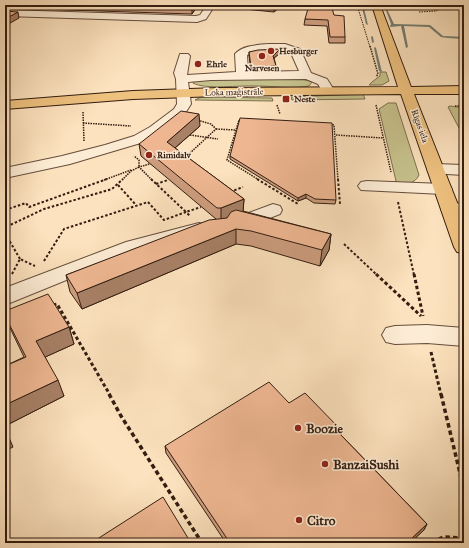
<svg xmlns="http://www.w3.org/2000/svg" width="469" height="548" viewBox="0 0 469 548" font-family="'IM FELL Great Primer',serif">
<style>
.green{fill:#c6c18c;stroke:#7c6f4e}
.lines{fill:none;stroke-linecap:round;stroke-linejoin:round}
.stream{fill:#747d73;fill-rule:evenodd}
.minor-casing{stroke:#654e3c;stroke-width:2}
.major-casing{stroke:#331d11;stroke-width:2}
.path-far4{stroke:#331d11;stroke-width:1;stroke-dasharray:1.5 1;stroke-linecap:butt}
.path-far3{stroke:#331d11;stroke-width:1.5;stroke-dasharray:1.5 1;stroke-linecap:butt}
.path-far2{stroke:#331d11;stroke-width:2;stroke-dasharray:2.5 2;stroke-linecap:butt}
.path-far1{stroke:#331d11;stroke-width:3;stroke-dasharray:3.5 2.5;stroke-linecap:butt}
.path{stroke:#331d11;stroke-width:3.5;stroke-dasharray:4.5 3;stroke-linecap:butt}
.minor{fill:#fdecd5;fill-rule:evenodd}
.major{fill:#eec17f;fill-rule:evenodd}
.wall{fill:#cd9d7e;stroke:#331d11}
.shaded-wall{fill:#a78066;stroke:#331d11}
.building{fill:#eeb792;stroke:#331d11}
.poi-dot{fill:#8f2418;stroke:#fdecd5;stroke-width:1.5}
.labels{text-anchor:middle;stroke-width:3;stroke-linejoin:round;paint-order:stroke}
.far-poi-label{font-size:9px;font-weight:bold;fill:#331d11;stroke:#fdecd5;text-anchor:start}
.far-street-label{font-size:9px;fill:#331d11;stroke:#fdecd5}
.near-poi-label{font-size:13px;font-weight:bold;fill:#331d11;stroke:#fdecd5;text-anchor:start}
</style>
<rect width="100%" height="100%" fill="#fce2be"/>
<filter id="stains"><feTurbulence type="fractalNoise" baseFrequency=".005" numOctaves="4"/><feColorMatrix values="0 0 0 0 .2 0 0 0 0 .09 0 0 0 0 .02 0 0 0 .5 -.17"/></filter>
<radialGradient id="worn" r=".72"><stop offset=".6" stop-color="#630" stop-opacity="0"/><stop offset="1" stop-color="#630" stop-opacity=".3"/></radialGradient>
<!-- green -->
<g class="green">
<path d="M380 72H386L389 81 382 85H369L372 82 380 76Z"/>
<path d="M299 78 312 82 309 86C291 89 274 86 256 86 241 85 205 90 193 83V81L197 80Z"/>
<path d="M363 94 365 99 292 100 291 97Z"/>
<path d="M201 97 272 98 273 101 195 100Z"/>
<path d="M388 103H396L419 175C415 184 406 184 397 184L396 181 379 109Z"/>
<path d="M450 106 464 108V127L461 129 459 128 448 107Z"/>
</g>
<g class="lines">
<!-- stream -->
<g class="stream">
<path d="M384 5H394L386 7 394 24 430 25 443 36 464 37V39L448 38 441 37 429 27 404 26 408 47 406 48 401 26 390 27 391 24Z"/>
<path d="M363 7 364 8 368 25 366 24 362 8Z"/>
<path d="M372 36 373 37 374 42 373 43 372 42 371 37Z"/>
<path d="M375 47 376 48 382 72 379 71 374 48Z"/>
</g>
<!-- minor casing -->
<g class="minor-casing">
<g id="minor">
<path d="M207 5H215L206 19 197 22 5 16V10L196 16 200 15Z"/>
<path d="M268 44H285L300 49 311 73 327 79 334 90 333 93H323L318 84 306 79 211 80 188 82 191 104 184 115 160 133 144 142 70 164 5 178V168L62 156 105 145 134 136 150 127 174 109 177 104 176 79 174 73 180 54H188L190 56 187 75 236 72 235 54C243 45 258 45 268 44ZM277 50 291 53 299 71 248 72 247 55 260 51Z"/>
<path d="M435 164 464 165V175L429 173 427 169 429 165Z"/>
<path d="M367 181 443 184 449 185 452 189 449 193 443 194 361 190 358 186 361 182Z"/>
<path d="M450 203 464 204V216L443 213 441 209 443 205Z"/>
<path d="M273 204 280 206 282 210 280 214 252 225 245 227 238 225 235 221 238 217Z"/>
<path d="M199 223 206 225 209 229 206 233 140 250 5 305V288L126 242Z"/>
<path d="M427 325 464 328V346L427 343 395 344 386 342 382 335 386 328 395 326Z"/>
</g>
</g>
<!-- major casing -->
<g class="major-casing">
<path id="major" d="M372 5H380L411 87 464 86V94H414L464 220V253L457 252 454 247 401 94 218 96 133 99 5 109V101L133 91 218 88 398 87Z"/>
</g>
<!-- path-far4 -->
<g class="path-far4">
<path d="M357 5 370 47"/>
<path d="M415 5 441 6"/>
<path d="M419 12 436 11 445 6H464"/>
</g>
<!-- path-far3 -->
<g class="path-far3">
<path d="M370 46 378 74 376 77"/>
<path d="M277 105 280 114"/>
<path d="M376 105 391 172"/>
<path d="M455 106H464"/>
<path d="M83 112 84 141"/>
<path d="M241 120H239L227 160 259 180"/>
<path d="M83 123 131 126"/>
<path d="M330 124 334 125 338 180"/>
<path d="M216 129 235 130"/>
<path d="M460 132 464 130"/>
<path d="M190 135 218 139"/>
<path d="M336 135 383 138"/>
<path d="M180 155 190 153 216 129 211 124 197 120"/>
<path d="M104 180 131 170"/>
<path d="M122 180 131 171 139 167V160L134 156"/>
<path d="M152 180 139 167 153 163"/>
</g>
<!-- path-far2 -->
<g class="path-far2">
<path d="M151 179 186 212 201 207"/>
<path d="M257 179 298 204"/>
<path d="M338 179 340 204"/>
<path d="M156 184 168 180"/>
<path d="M118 185 136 205"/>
<path d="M230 192 243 187"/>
<path d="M398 202 414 275"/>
<path d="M5 210 26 203 29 207 107 179"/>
<path d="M344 244 377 275"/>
<path d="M20 259 9 240 6 227 44 209 112 189 123 179"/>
<path d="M44 261 64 229 148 202 164 220 186 212 190 216"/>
<path d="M12 274 20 259 35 266"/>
</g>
<!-- path-far1 -->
<g class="path-far1">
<path d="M376 274 421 316"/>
<path d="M414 274 423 316"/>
<path d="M53 305 57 304 110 395"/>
<path d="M431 352 441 395"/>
</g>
<!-- path -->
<g class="path">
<path d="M109 394 121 416 202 543"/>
<path d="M441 394 464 490"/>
<path d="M432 543 443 537 464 538"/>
</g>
<!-- minor -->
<use href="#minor" class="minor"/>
<!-- major -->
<use href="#major" class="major"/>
</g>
<!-- wall -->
<g class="wall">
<path d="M5 5H198L192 14 5 8Z"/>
<path d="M234 5H282L274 12 234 8Z"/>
<path d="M334 15 345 37V43H329L327 26 304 25 305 19Z"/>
<path d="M249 52 280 53 274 58 276 66V70H251L249 56Z"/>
<path d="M200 126 175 148 244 199 243 211 331 234 329 250 320 266 251 246 236 244 82 309 70 292 66 275 216 219 141 156 139 144Z"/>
<path d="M230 156 336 200 335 204 314 203 306 198 298 201 230 159Z"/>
<path d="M5 311 69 327 74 344 45 357 64 396 5 426V366L24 357 10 328 5 317Z"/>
<path d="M289 403 342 431 341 435 427 524 424 530 412 541 415 543H226L166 453 165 446Z"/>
</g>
<!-- shaded-wall -->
<g class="shaded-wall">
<path d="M194 5H198L192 14V9Z"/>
<path d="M276 5H282L274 12V6Z"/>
<path d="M18 12 19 18 5 26V19Z"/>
<path d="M280 49V53L273 59V56Z"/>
<path d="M199 114 200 126 168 154 167 142Z"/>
<path d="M306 194V198L298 201V198Z"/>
<path d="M244 199 243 212 221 221V208Z"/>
<path d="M236 229V244L82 309 77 293Z"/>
<path d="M331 234 329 250 320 266 322 250Z"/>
<path d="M69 327 74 344 43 358 36 341Z"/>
<path d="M58 380 64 396 5 426V405Z"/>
<path d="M5 428 13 447 5 451Z"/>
<path d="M427 524 424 530 410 543 411 539Z"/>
</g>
<!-- building -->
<g class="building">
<path d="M72 5H194L192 9Z"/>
<path d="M262 5H276L274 6Z"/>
<path d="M309 5H331L334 15 344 16 345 37H330L328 20 305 19Z"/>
<path d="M5 11 18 12 5 19Z"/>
<path d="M280 49 273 56 276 66 251 67 249 52 258 50Z"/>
<path d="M181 111 199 114 167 142 244 199 221 208H217L139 144Z"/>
<path d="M240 118 332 123 336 200 315 199 306 194 298 198 230 156Z"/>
<path d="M236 210 331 234 322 250 251 231 236 229 77 293 66 275 209 220 227 218 231 212Z"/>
<path d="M48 294 69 327 36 341 58 380 5 405V366L26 357 5 316V311Z"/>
<path d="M269 382 289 403 305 393 342 431 339 433 427 524 411 539 415 543H230L165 446Z"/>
<path d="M163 497 191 543H91Z"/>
</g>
<!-- markers -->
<g class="poi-dot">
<circle cx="271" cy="51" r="4"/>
<circle cx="262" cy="56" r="4"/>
<circle cx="198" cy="64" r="4"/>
<rect x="282" y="95" width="8" height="8" rx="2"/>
<circle cx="149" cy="155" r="4"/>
<circle cx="298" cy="428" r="4"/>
<circle cx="325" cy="464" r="4"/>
<circle cx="299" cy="520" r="4"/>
</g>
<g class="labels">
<!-- far-poi labels -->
<g class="far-poi-label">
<text x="279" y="54">Hesburger</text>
<text x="206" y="67">Ehrle</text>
<text x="262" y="71" text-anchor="middle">Narvesen</text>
<text x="294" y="102">Neste</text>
<text x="157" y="158">Rimidalv</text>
</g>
<!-- far-street labels -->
<g class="far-street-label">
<text transform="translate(234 92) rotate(-1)" y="3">Loka maģistrāle</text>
<text transform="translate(420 126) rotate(70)" y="3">Rīgas iela</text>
</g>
<!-- near-poi labels -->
<g class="near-poi-label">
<text x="306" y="433">Boozie</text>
<text x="333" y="469">BanzaiSushi</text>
<text x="307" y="525">Citro</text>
</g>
</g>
<!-- margin -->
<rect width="469" height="548" fill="none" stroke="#fce2be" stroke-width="20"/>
<rect x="6" y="6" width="457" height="536" fill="none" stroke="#331d11" stroke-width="2"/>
<rect x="10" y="10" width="449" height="528" fill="none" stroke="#331d11"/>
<rect width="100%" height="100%" filter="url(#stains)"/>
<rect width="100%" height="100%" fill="url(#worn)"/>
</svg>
